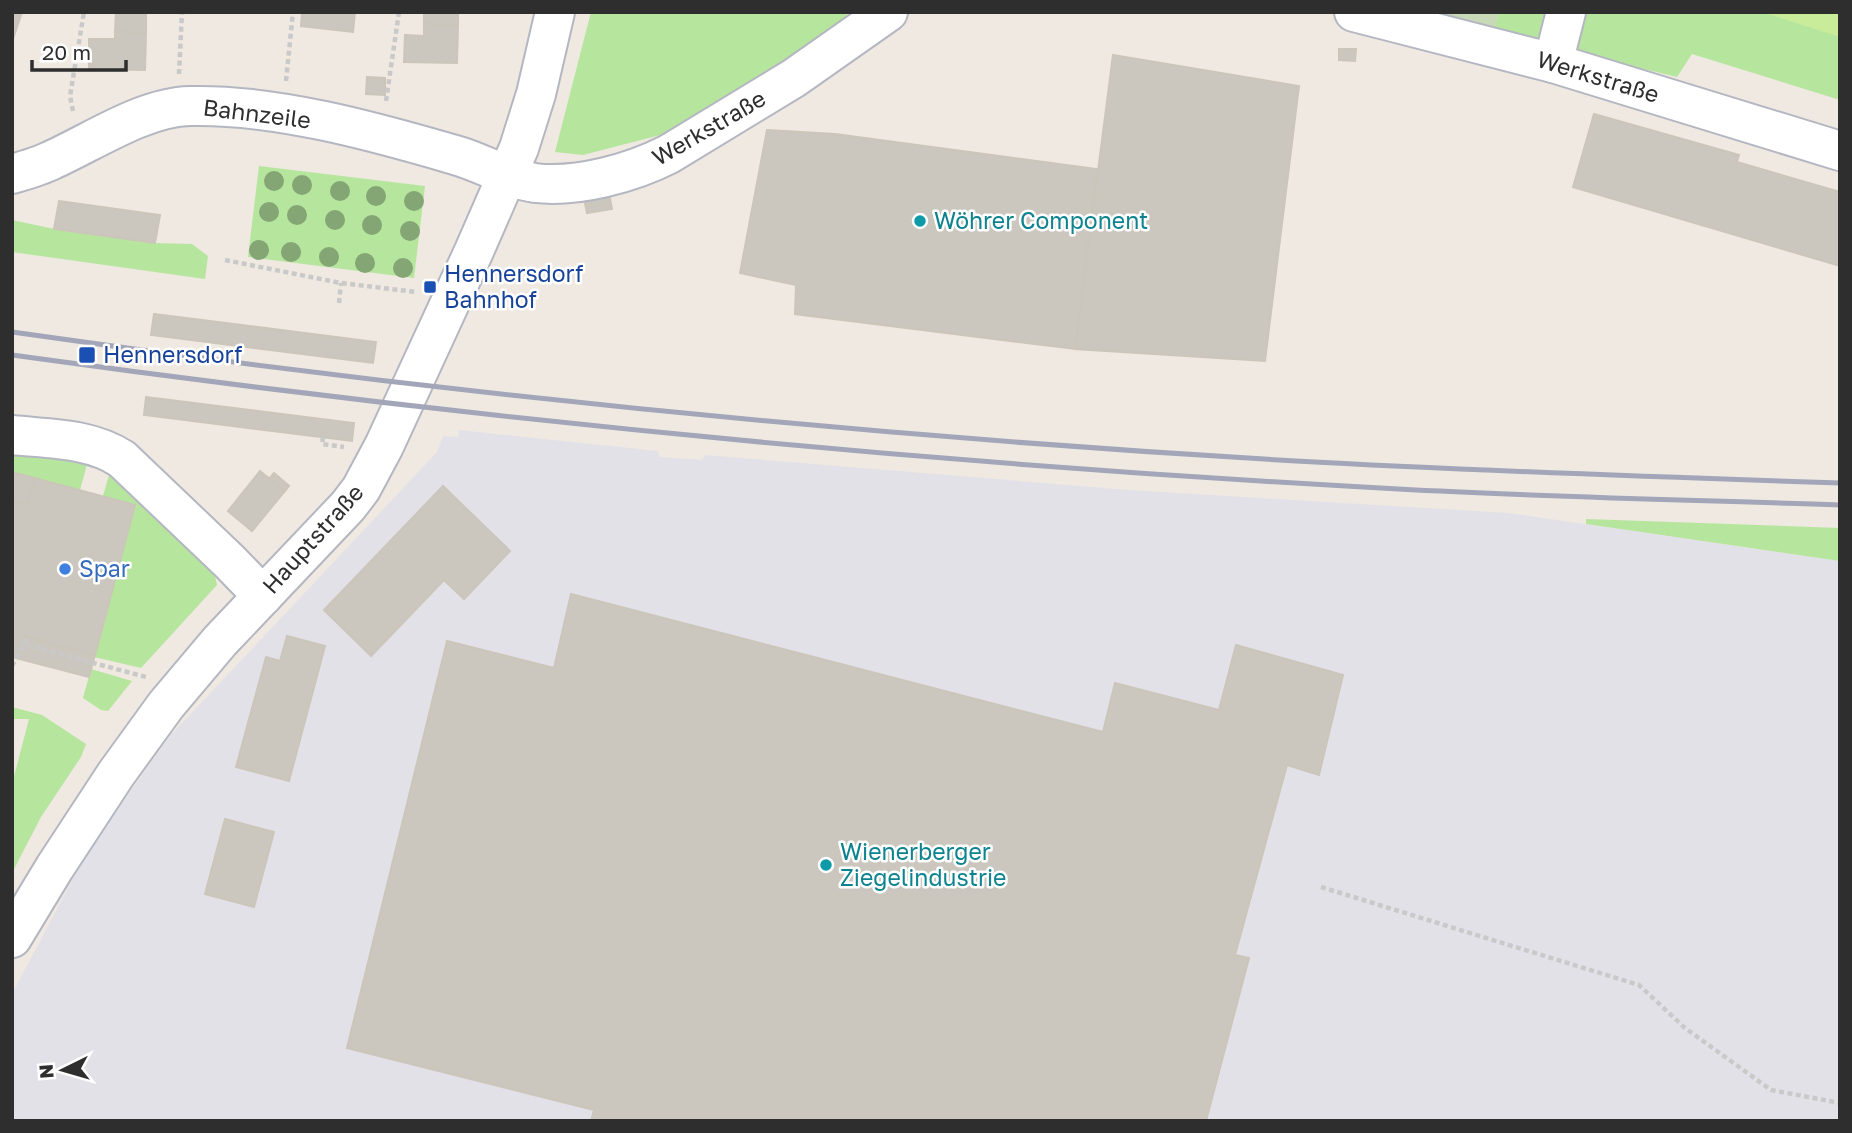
<svg xmlns="http://www.w3.org/2000/svg" width="1852" height="1133" viewBox="0 0 1852 1133" font-family="'Golos Text',sans-serif">
<style>
.industrial{fill:#e3e1e8}
.green{fill:#b6e59e}
.cemetery{fill:#c8d9b8}
.pitch{fill:#c9ec9a}
.building{fill:#cbc7bf;stroke:#cbc5ba;stroke-width:2}
.lines{fill:none;stroke-linecap:round;stroke-linejoin:round}
.minor-casing{stroke:#b4b7c1;stroke-width:42}
.path{stroke:#c9c9c9;stroke-width:4.5;stroke-dasharray:5 3.5;stroke-linecap:butt}
.minor{stroke:#fff;stroke-width:38}
.rail{stroke:#a3a6b8;stroke-width:5}
.tree{fill:#84a574}
.culture-dot{fill:#0f9aa8;stroke:#fff;stroke-width:2.5}
.transit-dot{fill:#1a4fb4;stroke:#fff;stroke-width:2.5}
.shop-dot{fill:#3f7fe0;stroke:#fff;stroke-width:2.5}
.labels{text-anchor:middle;stroke-width:5;stroke-linejoin:round;paint-order:stroke}
.street-label{font-size:23px;fill:#2e2e2e;stroke:#fff}
.culture-label{font-size:23px;fill:#0d838f;stroke:#fff;text-anchor:start}
.transit-label{font-size:23px;fill:#164399;stroke:#fff;text-anchor:start}
.shop-label{font-size:23px;fill:#366cbe;stroke:#fff;text-anchor:start}
</style>
<rect width="100%" height="100%" fill="#efe9e1"/>
<!-- industrial -->
<path class="industrial" d="M459 430 658 451 659 457 702 460 705 455 1129 490 1508 513 1840 561V1121H12V994L87 852 170 736 437 452 443 436 458 437Z"/>
<!-- green -->
<g class="green">
<path d="M591 12H838L855 17 672 132 583 155 555 152Z"/>
<path d="M1499 12H1840V100L1692 54 1677 77 1493 33Z"/>
<path d="M259 166 425 186 414 278 248 257Z"/>
<path d="M12 220 64 231 155 243 192 244 208 256 205 279 12 252Z"/>
<path d="M12 449 89 457 80 490 12 472Z"/>
<path d="M109 475 215 576 217 585 141 668 94 657 135 505 103 496Z"/>
<path d="M1586 519 1840 528V561L1586 524Z"/>
<path d="M91 669 132 681 108 711 101 710 83 698Z"/>
<path d="M12 707 42 715 86 744 81 757 41 817 12 873V784L29 719H12Z"/>
</g>
<!-- cemetery -->
<path class="cemetery" d="M1412 12H1499L1493 33Z"/>
<!-- pitch -->
<path class="pitch" d="M1762 12H1840V37Z"/>
<!-- building -->
<g class="building">
<path d="M12 12H22L12 42Z"/>
<path d="M116 12H146V33L115 32Z"/>
<path d="M302 12H355L353 32 301 26Z"/>
<path d="M424 12H458V25L424 24Z"/>
<path d="M424 24 458 25 457 63 404 62 405 35 424 36Z"/>
<path d="M115 32 146 33 145 70 89 69V39H115Z"/>
<path d="M1339 49H1356L1355 61 1339 60Z"/>
<path d="M1113 55 1299 86 1265 361 1075 349Z"/>
<path d="M367 77 385 78V95L366 94Z"/>
<path d="M1594 114 1739 155 1737 162 1840 192V266L1573 187Z"/>
<path d="M767 130 835 134 1097 169 1075 349 795 314 796 285 740 273Z"/>
<path d="M609 194 612 209 587 213 584 198Z"/>
<path d="M59 201 160 215 155 243 54 229Z"/>
<path d="M154 314 376 342 373 363 151 335Z"/>
<path d="M146 397 354 423 352 441 144 415Z"/>
<path d="M260 471 285 491 252 531 228 511Z"/>
<path d="M12 472 34 478 27 505 12 501Z"/>
<path d="M274 473 289 486 285 491 269 479Z"/>
<path d="M34 478 135 505 95 655 12 633V501L27 505Z"/>
<path d="M443 486 510 551 464 599 444 580 371 656 324 610Z"/>
<path d="M571 594 1103 732 1115 683 1219 710 1236 645 1343 675 1319 775 1287 765 1235 955 1249 958 1206 1121H591L594 1110 347 1048 447 641 554 668Z"/>
<path d="M12 633 95 655 89 677 12 657Z"/>
<path d="M287 636 325 646 289 781 236 767 266 657 280 661Z"/>
<path d="M225 819 274 832 254 907 205 894Z"/>
</g>
<g class="lines">
<!-- minor casing -->
<g class="minor-casing">
<g id="minor">
<path d="M1354 12 1553 63 1840 151"/>
<path d="M1553 63 1566 12"/>
<path d="M12 174C26 170 40 166 52 160 94 141 144 107 190 106 275 104 373 131 455 155 481 162 508 179 535 183 577 188 632 173 669 154L794 78 888 12"/>
<path d="M12 435C50 439 90 438 122 459L229 561 263 596"/>
<path d="M12 938 55 867 116 774 166 705 220 641 348 506 361 489 384 446 474 251 519 148 536 94 555 12"/>
</g>
</g>
<!-- path -->
<g class="path">
<path d="M179 74 182 12"/>
<path d="M286 81 293 12"/>
<path d="M386 101 399 12"/>
<path d="M73 111 70 96 84 12"/>
<path d="M225 260 341 283 416 292"/>
<path d="M339 303 341 283"/>
<path d="M323 437 322 444 344 447"/>
<path d="M26 645 146 677"/>
<path d="M12 666 28 637"/>
<path d="M1321 887 1639 985 1685 1028 1771 1090 1840 1103"/>
</g>
<!-- minor -->
<use href="#minor" class="minor"/>
<!-- rail -->
<g class="rail">
<path d="M12 332C438 393 867 436 1296 461 1477 471 1658 477 1840 483"/>
<path d="M12 355C472 419 934 464 1398 489 1545 497 1692 500 1840 505"/>
</g>
</g>
<!-- trees -->
<g class="tree">
<circle cx="274" cy="181" r="10"/>
<circle cx="302" cy="185" r="10"/>
<circle cx="340" cy="191" r="10"/>
<circle cx="376" cy="196" r="10"/>
<circle cx="414" cy="201" r="10"/>
<circle cx="269" cy="212" r="10"/>
<circle cx="297" cy="215" r="10"/>
<circle cx="335" cy="220" r="10"/>
<circle cx="372" cy="225" r="10"/>
<circle cx="410" cy="231" r="10"/>
<circle cx="259" cy="250" r="10"/>
<circle cx="291" cy="252" r="10"/>
<circle cx="329" cy="257" r="10"/>
<circle cx="365" cy="263" r="10"/>
<circle cx="403" cy="268" r="10"/>
</g>
<!-- markers -->
<g class="culture-dot">
<circle cx="920" cy="221" r="7"/>
<circle cx="826" cy="865" r="7"/>
</g>
<g class="transit-dot">
<rect x="423" y="280" width="14" height="14" rx="3.5"/>
<rect x="78" y="346" width="18" height="18" rx="3.5"/>
</g>
<circle class="shop-dot" cx="65" cy="569" r="7"/>
<g class="labels">
<!-- street labels -->
<g class="street-label">
<text transform="translate(1598 77) rotate(17)" y="8">Werkstraße</text>
<text transform="translate(257 114) rotate(7)" y="8">Bahnzeile</text>
<text transform="translate(709 128) rotate(-30)" y="8">Werkstraße</text>
<text transform="translate(313 539) rotate(-48)" y="8">Hauptstraße</text>
</g>
<!-- culture labels -->
<g class="culture-label">
<text x="934" y="229">Wöhrer Component</text>
<text x="840" y="860">Wienerberger<tspan x="840" dy="26">Ziegelindustrie</tspan></text>
</g>
<!-- transit labels -->
<g class="transit-label">
<text x="444" y="282">Hennersdorf<tspan x="444" dy="26">Bahnhof</tspan></text>
<text x="103" y="363">Hennersdorf</text>
</g>
<!-- shop labels -->
<g class="shop-label">
<text x="79" y="577">Spar</text>
</g>
</g>
<!-- border -->
<rect width="1852" height="1133" fill="none" stroke="#2e2e2e" stroke-width="28"/>
<!-- north arrow -->
<g transform="translate(63 1070) rotate(265)" stroke="#ffffff" stroke-width="5" paint-order="stroke">
<path d="M0-5L12 26L0 18L-12 26Z" fill="#2e2e2e"/>
<text y="-10" font-size="19" font-weight="bold" text-anchor="middle" fill="#2e2e2e">N</text>
</g>
<!-- scale -->
<path d="M32 60v10h94v-10" fill="none" stroke="#2e2e2e" stroke-width="3.5"/>
<text x="42" y="60" font-size="21" fill="#2e2e2e" stroke="#ffffff" stroke-width="5" paint-order="stroke">20 m</text>
</svg>
